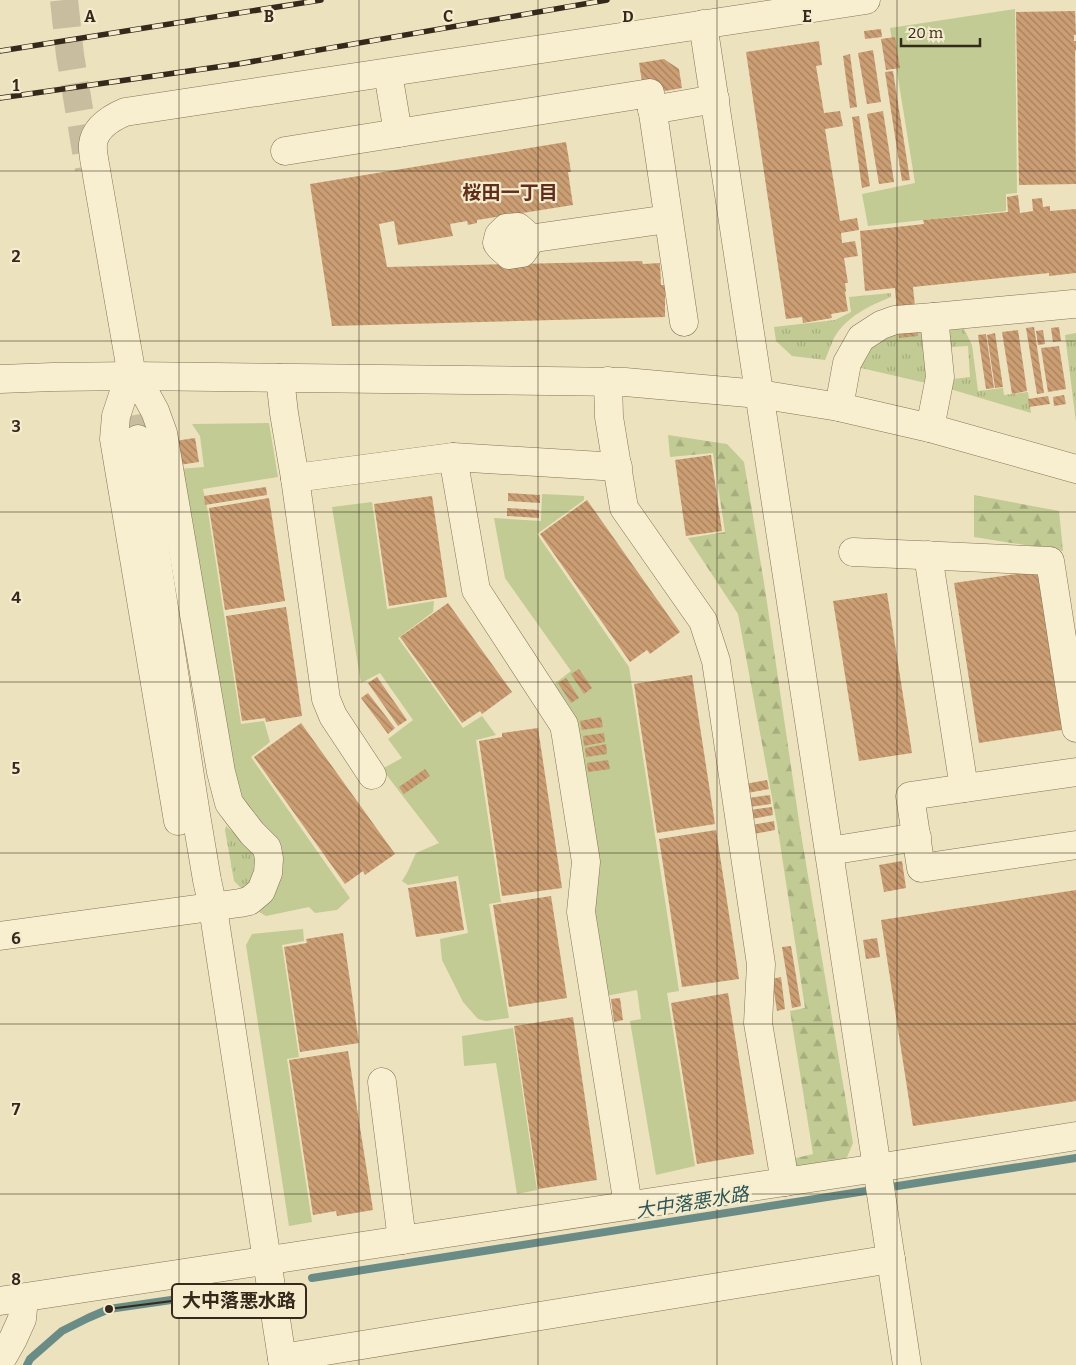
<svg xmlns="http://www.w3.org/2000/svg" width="1076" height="1365" viewBox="0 0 1076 1365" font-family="Bitter,'Noto Sans JP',serif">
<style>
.grass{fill:url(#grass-tufts)}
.forest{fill:url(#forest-firs)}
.garden{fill:#c1cb93}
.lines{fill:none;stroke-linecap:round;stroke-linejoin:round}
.stream{stroke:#698c86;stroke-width:8}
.building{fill:url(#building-back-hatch)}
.minor-tunnel{stroke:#c8bd9e;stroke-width:28;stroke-dasharray:28 14;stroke-linecap:butt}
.minor-casing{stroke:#857357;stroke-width:29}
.minor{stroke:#f8efd1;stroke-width:28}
.rail-casing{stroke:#35291c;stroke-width:5.5}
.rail{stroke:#f5ecce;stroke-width:4;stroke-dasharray:11;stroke-linecap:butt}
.grid{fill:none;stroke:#35291c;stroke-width:1;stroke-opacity:0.55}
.labels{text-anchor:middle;stroke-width:4.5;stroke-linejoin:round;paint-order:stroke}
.neighbourhood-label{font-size:19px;font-weight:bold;fill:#612e1c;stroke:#f5ecce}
.water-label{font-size:19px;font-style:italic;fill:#2b5454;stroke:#f5ecce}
.grid-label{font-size:16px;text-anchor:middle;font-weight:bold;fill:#35291c;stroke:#f5ecce;stroke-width:4.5;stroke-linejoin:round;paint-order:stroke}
.leader{fill:none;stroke:#35291c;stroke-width:2}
.callout-dot{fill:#35291c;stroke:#f5ecce;stroke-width:2}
.callout{fill:#f5ecce;stroke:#35291c;stroke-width:2}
.callout-label{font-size:19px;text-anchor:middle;font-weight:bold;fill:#35291c}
</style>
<defs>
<pattern id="grass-tufts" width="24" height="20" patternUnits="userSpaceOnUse" patternTransform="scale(1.25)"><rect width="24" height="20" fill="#c1cb93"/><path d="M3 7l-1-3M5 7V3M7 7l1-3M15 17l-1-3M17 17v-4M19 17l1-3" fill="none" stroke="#a6ae7e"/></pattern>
<pattern id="forest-firs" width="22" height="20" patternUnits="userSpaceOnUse" patternTransform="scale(1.25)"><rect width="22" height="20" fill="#c1cb93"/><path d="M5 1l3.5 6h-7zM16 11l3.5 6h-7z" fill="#a6ae7e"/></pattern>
<pattern id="building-back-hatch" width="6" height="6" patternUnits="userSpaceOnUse" patternTransform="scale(1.25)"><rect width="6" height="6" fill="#cb9e74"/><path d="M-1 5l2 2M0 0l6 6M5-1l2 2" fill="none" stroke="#a6815e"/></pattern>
</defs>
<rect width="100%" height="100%" fill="#ede2be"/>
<!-- grass -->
<g class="grass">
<path d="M891 293V297C869 306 847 316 834 338 831 345 828 353 825 360L792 356 776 341 774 327 835 320 851 312 849 297Z"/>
<path d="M963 327 972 345 978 391 1003 388 1004 395 1028 392 1031 413 950 389 953 379 970 377 968 346 951 347 949 331 952 328Z"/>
<path d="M924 328 929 375 926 383 861 368C862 363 862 357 865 353 878 332 902 331 924 328Z"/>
<path d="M1076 333V422L1065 335Z"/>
<path d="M226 826C233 833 240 837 248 844 258 852 259 870 252 881 250 885 246 887 243 890L234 881 225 830Z"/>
</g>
<!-- forest -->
<g class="forest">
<path d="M668 435 727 444 744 462 765 589 800 828 853 1143 845 1162 798 1167 792 1159 813 1154 790 1011 805 1008 778 830 738 614 688 538 725 532 713 453 670 457Z"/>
<path d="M974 495 1059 511 1063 551 974 537Z"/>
</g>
<!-- garden -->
<g class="garden">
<path d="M1015 9 1017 193 1006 194V211L868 226 862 194 915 183 890 28Z"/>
<path d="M269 423 278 477 203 489 208 512 241 724 264 721 270 742 251 757 350 898 337 910 315 913 309 907 266 916 254 909 276 883 232 792 178 469 204 467 200 436 192 424Z"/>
<path d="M542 494 584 496V500L537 534 629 667 679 991 667 993 695 1166 656 1175 630 1021 641 1019 637 990 606 996 553 685 571 671 505 578 494 518 541 521Z"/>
<path d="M372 502 387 609 434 601 433 612 398 638 463 728 482 716 496 735 476 740 501 902 489 904 509 1018 486 1021 478 1019 463 1002 442 960 440 939 468 933 458 876 408 885 402 881 407 873 416 853 439 843 382 769 402 758 388 739 413 720 380 673 361 683 332 507Z"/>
<path d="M303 929 304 941 282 945 299 1057 287 1059 312 1222 289 1226 246 945 252 934Z"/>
<path d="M513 1028 537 1190 517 1194 496 1063 464 1066 462 1036Z"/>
</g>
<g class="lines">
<!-- stream -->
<g class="stream">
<path d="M312 1278 1076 1158"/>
<path d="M27 1365 30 1359 62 1331 88 1318 109 1309 247 1289"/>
</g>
</g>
<!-- building -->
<g class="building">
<path d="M1075 11 1076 35H1074V41H1076V50L1075 51 1076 184 1019 185 1016 12Z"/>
<path d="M881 29 882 37 865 39 864 31Z"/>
<path d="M895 37 900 68 886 70 881 39Z"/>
<path d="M819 41 822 65 816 66 824 113 840 111 843 126 825 129 840 221 857 218 859 230 841 233 842 243 855 241 858 256 844 258 848 283H845L846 291 845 292 848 311 831 314 832 318 803 323 802 317 786 319 746 52Z"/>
<path d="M873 50 881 102 867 104 858 53Z"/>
<path d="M850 54 857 107 850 108 843 56Z"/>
<path d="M664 59 679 69 682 88 665 91 651 81 642 82 639 63Z"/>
<path d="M893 71 910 180 902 181 885 72Z"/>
<path d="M883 111 894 182 879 184 867 114Z"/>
<path d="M859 116 870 186 862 188 852 117Z"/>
<path d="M566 142 571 172H568L573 205 477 220V223L468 225 467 221 450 224 453 236 398 245 394 221 379 224 387 267 642 261 643 264 660 263 661 285H665V317L332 326 310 184Z"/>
<path d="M1018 195 1020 213 1033 211 1032 199 1042 198 1043 207 1050 206V211L1076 209V273L1049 276V273L913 287 918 336 899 338 895 288 865 291 860 231 924 224 923 220 1008 212 1007 197Z"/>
<path d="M1034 327 1044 393 1037 394 1026 328Z"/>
<path d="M1059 327 1061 341 1053 342 1051 328Z"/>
<path d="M1018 330 1027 391 1012 394 1002 332Z"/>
<path d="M1043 330 1045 344 1038 345 1036 331Z"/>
<path d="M995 333 1003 387 995 388 987 335Z"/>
<path d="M986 334 994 388 986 389 978 335Z"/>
<path d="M1059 346 1066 389 1048 392 1041 348Z"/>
<path d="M1064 395 1066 404 1054 406 1053 397Z"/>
<path d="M1048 396 1050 404 1029 407 1028 399Z"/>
<path d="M195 438 199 462 179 465 175 441Z"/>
<path d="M711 455 722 531 686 536 675 460Z"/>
<path d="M266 487 267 495 205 505 204 496Z"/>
<path d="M508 493 540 495V503L508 501Z"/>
<path d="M432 496 447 597 389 606 374 504Z"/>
<path d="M269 498 285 601 225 610 209 508Z"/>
<path d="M587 500 680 632 650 654 647 650 630 662 540 534Z"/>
<path d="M507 508 539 510V518L507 516Z"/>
<path d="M1043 570 1068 729 979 743 954 583Z"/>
<path d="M887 593 912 753 859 761 833 601Z"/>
<path d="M448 603 512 692 482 714 480 711 462 723 400 637Z"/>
<path d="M286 607 302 716 266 722 265 718 242 721 226 616Z"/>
<path d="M579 669 592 688 584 694 571 674Z"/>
<path d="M692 675 715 824 657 833 634 684Z"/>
<path d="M377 677 407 720 398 726 368 683Z"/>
<path d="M566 678 579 698 571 703 558 683Z"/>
<path d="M368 693 395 728 388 734 361 698Z"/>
<path d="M601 717 603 727 582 730 580 721Z"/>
<path d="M301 723 395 854 365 875 363 871 345 884 254 757Z"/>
<path d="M538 728 562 888 502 896 479 741 502 737V733Z"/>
<path d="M604 733 605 742 584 746 583 736Z"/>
<path d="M606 744 607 754 586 757 585 748Z"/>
<path d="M608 760 610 769 588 772 587 763Z"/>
<path d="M425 769 430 776 404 794 399 787Z"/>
<path d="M767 780 769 789 747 793 745 784Z"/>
<path d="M770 795 771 804 750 807 748 798Z"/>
<path d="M772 807 773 815 751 819 750 810Z"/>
<path d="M774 821 775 830 754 834 752 825Z"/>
<path d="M716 830 739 979 682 987 659 839Z"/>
<path d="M902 861 906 888 884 892 879 865Z"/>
<path d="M456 881 464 930 416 937 408 888Z"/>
<path d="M1076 890V1101L913 1126 881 920Z"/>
<path d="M551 896 567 998 509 1007 493 905Z"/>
<path d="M343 933 359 1043 300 1052 284 947 307 943 306 939Z"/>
<path d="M877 938 880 957 866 959 863 940Z"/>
<path d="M791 946 801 1006 792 1008 782 947Z"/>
<path d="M781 977 785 1009 777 1011 772 979Z"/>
<path d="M728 993 754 1154 697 1164 671 1003Z"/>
<path d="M620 998 623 1020 614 1022 611 999Z"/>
<path d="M573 1017 597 1180 538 1189 514 1026Z"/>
<path d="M348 1051 373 1210 337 1216 336 1211 313 1215 289 1060Z"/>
</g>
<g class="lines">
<!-- minor-tunnel -->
<g class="minor-tunnel">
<path d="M64 0 70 55 89 169"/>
<path d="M126 374 138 439"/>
</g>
<!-- minor casing -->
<g class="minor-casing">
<g id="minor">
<path d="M703 24 907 1365"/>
<path d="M388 73 398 133"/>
<path d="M652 110 715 99"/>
<path d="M285 151 650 93 684 322"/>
<path d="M528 239 525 233 518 227 506 228 499 235 497 243 500 247 509 255 522 253 527 246 528 239 668 219"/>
<path d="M934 317 1073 304"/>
<path d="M132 376 123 395 116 416 114 439 178 821"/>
<path d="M280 378 284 413 295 478 326 699 333 716 372 775"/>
<path d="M0 379 53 377 132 376 625 382 759 394 839 407 930 428 1076 469"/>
<path d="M608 381 609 417 624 508 703 621 716 661 761 964 758 1023 785 1182"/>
<path d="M839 407 847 363 861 338 881 325 895 320 934 317 940 377 930 428"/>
<path d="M138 439 196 815 207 880 213 908 283 1365"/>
<path d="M453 457 476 590 564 725 566 736 586 862 581 912 628 1205"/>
<path d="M295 478 453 457 618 467"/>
<path d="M853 552 1050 561 1076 728"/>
<path d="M928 555 964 788"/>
<path d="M1076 772 910 796 921 868 1076 845"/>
<path d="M829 851 917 837"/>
<path d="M0 936 240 903 249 901 261 891 268 873 269 859 267 848 252 833 238 815 229 803 221 772 163 433 155 411 144 391 132 376 97 176C96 167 92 153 93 144 95 128 111 118 125 112L866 0"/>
<path d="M382 1082 402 1240"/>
<path d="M0 1301 877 1168 1076 1136"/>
<path d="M282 1358 891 1259"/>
<path d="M0 1362 13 1339 22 1319 24 1298"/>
</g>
</g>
<!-- minor -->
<use href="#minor" class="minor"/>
<!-- rail casing -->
<g class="rail-casing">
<g id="rail">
<path d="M0 51 321 0"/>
<path d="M0 98 238 64 607 0"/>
</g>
</g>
<!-- rail -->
<use href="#rail" class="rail"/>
</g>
<!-- grid -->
<path class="grid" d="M179 0V1365M359 0V1365M538 0V1365M717 0V1365M897 0V1365M0 171H1076M0 341H1076M0 512H1076M0 682H1076M0 853H1076M0 1024H1076M0 1194H1076"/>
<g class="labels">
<!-- neighbourhood labels -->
<g class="neighbourhood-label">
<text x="510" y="199">桜田一丁目</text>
</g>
<!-- water labels -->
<g class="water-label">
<text transform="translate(692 1202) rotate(-9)" y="7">大中落悪水路</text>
</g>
</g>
<g class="grid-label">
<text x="90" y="22">A</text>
<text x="269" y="22">B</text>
<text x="448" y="22">C</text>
<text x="628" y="22">D</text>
<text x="807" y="22">E</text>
<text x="16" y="91">1</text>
<text x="16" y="262">2</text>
<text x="16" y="432">3</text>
<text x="16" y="603">4</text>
<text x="16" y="774">5</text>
<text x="16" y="944">6</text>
<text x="16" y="1115">7</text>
<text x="16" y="1285">8</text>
</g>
<!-- callouts -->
<path class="leader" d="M109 1309L172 1301"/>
<circle class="callout-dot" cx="109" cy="1309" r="5"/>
<rect class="callout" x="172" y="1284" width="134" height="34" rx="5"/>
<g class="callout-label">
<text x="239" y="1307">大中落悪水路</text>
</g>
<!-- scale -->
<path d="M901 38v8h79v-8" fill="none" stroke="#35291c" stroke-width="2.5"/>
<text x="908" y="38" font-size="15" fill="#35291c" stroke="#f5ecce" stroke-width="4" paint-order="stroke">20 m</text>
</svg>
